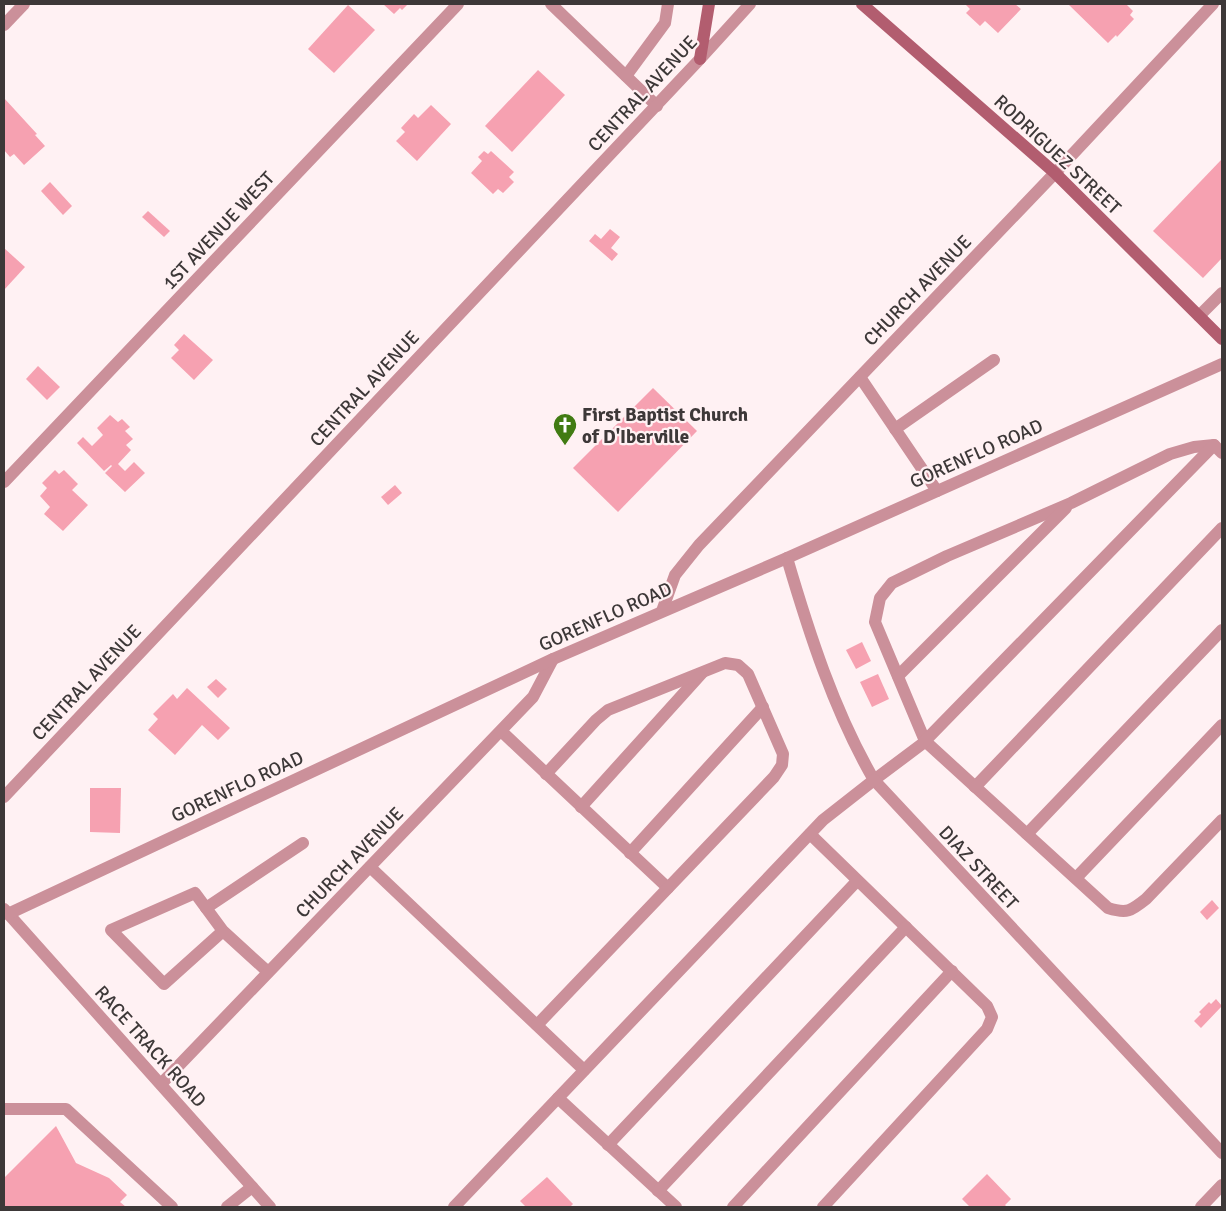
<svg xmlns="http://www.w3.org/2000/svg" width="1226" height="1211" viewBox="0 0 1226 1211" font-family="Signika,sans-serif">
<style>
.building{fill:#f6a1b1}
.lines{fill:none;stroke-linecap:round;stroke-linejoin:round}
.service{stroke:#cb909a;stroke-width:12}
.minor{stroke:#cb909a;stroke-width:12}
.tertiary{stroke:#cb909a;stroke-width:12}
.secondary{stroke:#b25d6f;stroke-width:12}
.labels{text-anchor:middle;stroke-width:4.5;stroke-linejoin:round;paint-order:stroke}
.street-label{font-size:19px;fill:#3d3838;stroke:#fff1f3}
.poi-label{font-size:19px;font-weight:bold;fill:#3d3838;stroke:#fff1f3;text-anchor:start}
</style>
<rect width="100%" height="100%" fill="#fff1f3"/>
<!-- building -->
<g class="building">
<path d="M383 4H408L402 10 400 8 394 14Z"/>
<path d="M965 4H1015L1021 9 998 33 985 21 980 26 966 13 970 9Z"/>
<path d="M1068 4H1126L1133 11 1130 15 1134 19 1117 37 1116 35 1108 43Z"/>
<path d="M348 5 375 30 334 73 308 49Z"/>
<path d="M538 70 565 95 512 152 485 126Z"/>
<path d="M4 98 37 134 35 135 45 146 24 165 14 154 10 157 4 150Z"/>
<path d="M431 105 451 124 417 161 396 141 405 132 401 128 414 114 418 118Z"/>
<path d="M484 151 488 154 491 151 514 172 509 177 514 182 503 193 498 189 493 194 471 173 482 161 478 157Z"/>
<path d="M1222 159V258L1203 278 1153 231Z"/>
<path d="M50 182 72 206 63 215 41 191Z"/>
<path d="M148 211 170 231 164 237 142 217Z"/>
<path d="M610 229 620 237 611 248 618 254 612 261 589 241 595 234 601 239Z"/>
<path d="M4 248 25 267 4 290Z"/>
<path d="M184 334 213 360 194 380 171 358 179 350 174 345Z"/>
<path d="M38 366 60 387 47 400 26 379Z"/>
<path d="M653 388 697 431 618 512 573 468Z"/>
<path d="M110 415 118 422 122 419 130 427 125 431 133 439 126 445 131 450 118 464 125 471 134 462 145 473 125 492 105 473 112 466 111 465 104 471 77 443 83 437 92 446 103 435 97 428Z"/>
<path d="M55 470 59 474 64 470 78 484 72 490 88 505 63 531 44 514 50 507 40 496 47 488 42 483Z"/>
<path d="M395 485 402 493 388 505 381 497Z"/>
<path d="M862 642 871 661 856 669 846 650Z"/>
<path d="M878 674 889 699 872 707 860 682Z"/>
<path d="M216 679 227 689 218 698 207 687Z"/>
<path d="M187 688 230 728 218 740 202 725 175 755 148 730 158 719 153 714 173 694 177 699Z"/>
<path d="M90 788H121L120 833 90 832Z"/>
<path d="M1212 900 1219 908 1207 920 1200 912Z"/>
<path d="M1216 999 1222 1006 1201 1028 1194 1021 1201 1014 1199 1012 1209 1002 1211 1004Z"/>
<path d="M56 1126 76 1163 109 1178 127 1195 120 1202 126 1207H4V1178Z"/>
<path d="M987 1174 1011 1199 1005 1205 1007 1207H967L969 1206 962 1199Z"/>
<path d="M547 1177 573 1204 570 1207H526L520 1201Z"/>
</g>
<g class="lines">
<!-- service -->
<g class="service">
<path d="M551 4 657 106"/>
<path d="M626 76 665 23 668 4"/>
<path d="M1199 316 1222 293"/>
<path d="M860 377 937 491"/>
<path d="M895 429 994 360"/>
<path d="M1214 445 1194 447 1170 454 1071 503 947 556 892 583 880 598 875 622 925 741 1108 908C1127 914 1131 911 1146 899L1222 820"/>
<path d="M898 676 1066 508"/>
<path d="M501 731 668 888"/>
<path d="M874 780 922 744 1214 445 1222 453"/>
<path d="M975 787 1222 528"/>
<path d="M581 807 702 673"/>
<path d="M810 834 987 1006 992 1017 987 1029 823 1207"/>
<path d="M1027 834 1222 630"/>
<path d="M630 853 763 707"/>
<path d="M370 867 584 1070"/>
<path d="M1076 878 1222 725"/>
<path d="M206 908 303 843"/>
<path d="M223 931 164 984 111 930 195 893 223 931 268 972"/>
<path d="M537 1025 774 777 782 765 783 754 748 674 738 665 725 663 608 710 596 720 546 774"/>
<path d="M558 1098 676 1207"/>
<path d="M4 1109H66L172 1207"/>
<path d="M608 1145 857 881"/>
<path d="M658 1191 906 927"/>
<path d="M227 1207 252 1187"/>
<path d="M733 1207 952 971"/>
</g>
<!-- minor -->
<g class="minor">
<path d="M4 25 24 4"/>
<path d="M4 482 458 4"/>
<path d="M787 558C809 633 834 711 874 780L1222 1153"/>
<path d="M662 611 675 575 699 545 1055 173 1213 4"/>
<path d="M161 1084 533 697 553 659"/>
<path d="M454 1207 823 820 874 780"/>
<path d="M1201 1207 1222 1185"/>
</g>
<!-- tertiary -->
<g class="tertiary">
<path d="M4 797 700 59 750 4"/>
<path d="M4 909 270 1207"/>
<path d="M8 914 553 659 787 558 1222 364"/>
</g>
<!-- secondary -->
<g class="secondary">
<path d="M862 4 1055 173 1222 339"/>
<path d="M700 59 709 4"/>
</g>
</g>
<!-- icons -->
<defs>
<g id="church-pin" transform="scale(1.25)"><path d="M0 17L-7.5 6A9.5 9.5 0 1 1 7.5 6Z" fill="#417b12" stroke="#fff1f3"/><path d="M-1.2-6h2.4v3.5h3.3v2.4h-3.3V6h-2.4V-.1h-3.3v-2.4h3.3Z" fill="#fff"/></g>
</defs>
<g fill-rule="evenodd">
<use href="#church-pin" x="565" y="425"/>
</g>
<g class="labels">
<!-- street labels -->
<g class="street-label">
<text transform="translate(642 93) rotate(-47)" y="7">CENTRAL AVENUE</text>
<text transform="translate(1058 154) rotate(43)" y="7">RODRIGUEZ STREET</text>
<text transform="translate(218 230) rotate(-47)" y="7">1ST AVENUE WEST</text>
<text transform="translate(917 290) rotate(-46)" y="7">CHURCH AVENUE</text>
<text transform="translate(364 388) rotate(-47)" y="7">CENTRAL AVENUE</text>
<text transform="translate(976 453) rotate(-24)" y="7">GORENFLO ROAD</text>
<text transform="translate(605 616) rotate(-24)" y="7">GORENFLO ROAD</text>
<text transform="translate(86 682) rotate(-47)" y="7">CENTRAL AVENUE</text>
<text transform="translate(237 786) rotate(-25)" y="7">GORENFLO ROAD</text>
<text transform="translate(349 862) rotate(-46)" y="7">CHURCH AVENUE</text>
<text transform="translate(979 867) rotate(47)" y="7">DIAZ STREET</text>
<text transform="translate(151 1046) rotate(48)" y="7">RACE TRACK ROAD</text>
</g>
<!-- poi labels -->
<g class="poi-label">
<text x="582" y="421">First Baptist Church<tspan x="582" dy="22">of D'Iberville</tspan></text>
</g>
</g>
<!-- border -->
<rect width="1226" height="1211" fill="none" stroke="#3d3838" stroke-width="10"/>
</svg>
